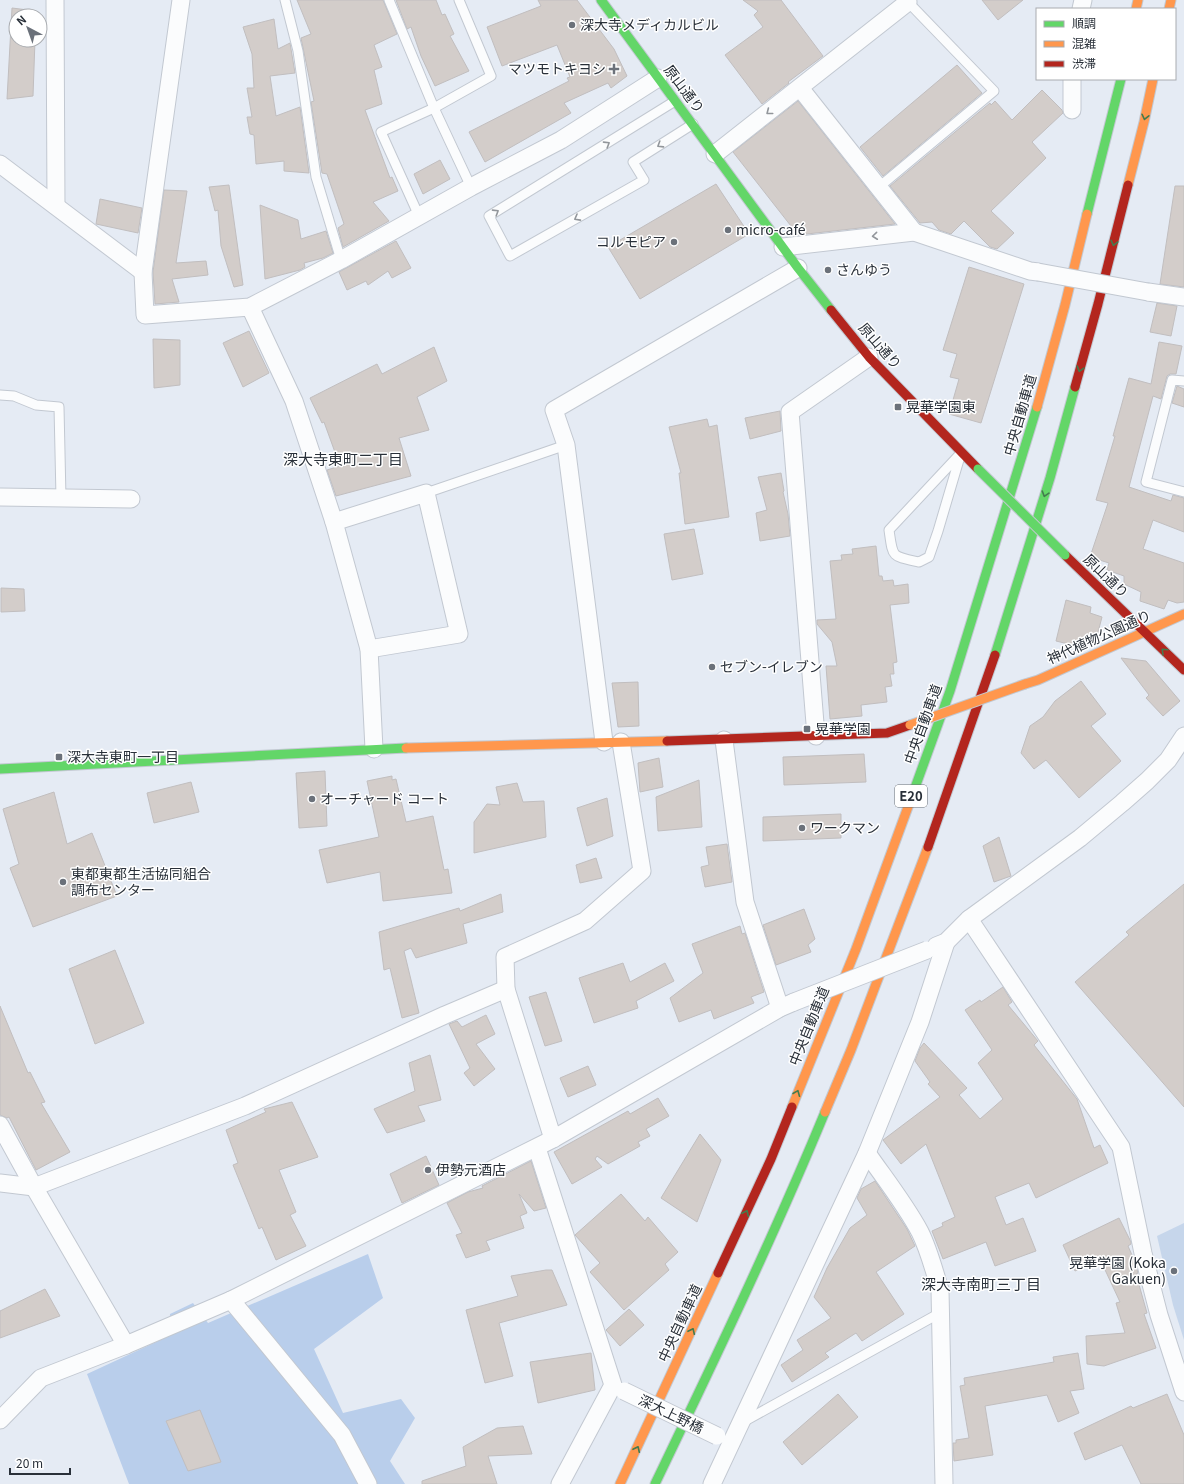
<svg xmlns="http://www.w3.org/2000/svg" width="1184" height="1484" viewBox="0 0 1184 1484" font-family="Georgia,'Noto Sans JP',serif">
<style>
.green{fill:#c6d6eb}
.forest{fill:#b9ceeb}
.building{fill:#d3cdca;stroke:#c1bebf}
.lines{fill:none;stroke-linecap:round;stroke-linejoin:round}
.lane-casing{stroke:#c2c8d1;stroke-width:11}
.street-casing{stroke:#c2c8d1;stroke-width:19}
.fast-casing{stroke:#c2c8d1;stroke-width:11}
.slow-casing{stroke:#c2c8d1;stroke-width:11}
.jam-casing{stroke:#c2c8d1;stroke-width:11}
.lane{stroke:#fbfcfd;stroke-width:9}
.street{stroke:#fbfcfd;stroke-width:17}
.fast{stroke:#63d668;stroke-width:9}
.slow{stroke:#ff974d;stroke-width:9}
.jam{stroke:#b3261e;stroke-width:9}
.street-bridge-casing{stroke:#c2c8d1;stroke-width:19;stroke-linecap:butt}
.fast-bridge-casing{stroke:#c2c8d1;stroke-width:11;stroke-linecap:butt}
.slow-bridge-casing{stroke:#c2c8d1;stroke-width:11;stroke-linecap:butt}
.street-bridge{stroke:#fbfcfd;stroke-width:17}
.fast-bridge{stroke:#63d668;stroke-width:9}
.slow-bridge{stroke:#ff974d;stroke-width:9}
.oneway{stroke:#92969b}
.oneway2{stroke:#437b4e}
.poi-dot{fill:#6b717a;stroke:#fff;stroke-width:1.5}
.labels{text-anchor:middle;stroke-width:3;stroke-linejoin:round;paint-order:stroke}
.shield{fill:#fff;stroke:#696e74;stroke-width:1}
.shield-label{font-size:13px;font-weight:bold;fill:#293039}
.poi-label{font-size:14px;fill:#293039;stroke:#fff;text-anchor:start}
.street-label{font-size:14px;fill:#293039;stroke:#fff}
.neighbourhood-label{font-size:15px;fill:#293039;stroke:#fff}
</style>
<rect width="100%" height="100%" fill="#e5ebf4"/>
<!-- green -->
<path class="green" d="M1184 1223V1340L1173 1305 1157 1236Z"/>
<!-- forest -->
<path class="forest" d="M368 1254 383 1298 314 1349 343 1413 401 1399 415 1418 390 1461 405 1484H129L87 1374 169 1336 170 1314 193 1303 208 1323Z"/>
<!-- building -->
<g class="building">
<path d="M297 0H383L397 34 374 45 382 67 374 70 382 104 365 110 390 178 392 177 398 191 373 202 389 221 343 247 338 228 344 224 327 174 322 173 311 102 314 101 301 38 311 34Z"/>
<path d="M396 0H436L442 15 445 14 454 34 450 36 469 71 435 86 421 56 411 27 407 29Z"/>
<path d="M538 0H577L614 49 627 76 611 88 608 83 564 103 571 113 485 162 469 132 569 81 567 78 570 77 557 45 502 66 487 27 541 6Z"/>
<path d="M743 0H781L823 56 788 82 789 83 762 104 725 55 763 27 754 15 758 11Z"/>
<path d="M982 0H1023L998 20Z"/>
<path d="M12 8 36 11V16H16V40H35L33 96 7 99Z"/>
<path d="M274 19 278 49 290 43 295 73 270 76 276 116 300 107 309 173 284 171V161L256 164 254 135 250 134 247 117H252L247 88H254L252 54 243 27Z"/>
<path d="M957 65 982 93 883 176 860 147Z"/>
<path d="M1042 90 1062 110 1063 113 1032 142 1046 158 991 211 1014 233 997 249 990 247 964 221 951 234 939 230 932 222 920 223 890 186 990 103 991 105 995 101 1012 120Z"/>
<path d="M798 101 895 224 798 235 733 152Z"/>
<path d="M440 160 450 179 423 194 414 174Z"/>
<path d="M716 184 749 234 640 299 608 247Z"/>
<path d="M229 185 243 285 234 287 221 246 218 210 215 211 209 187Z"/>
<path d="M1175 186H1184V287L1160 284Z"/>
<path d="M164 190 187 191 176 263 206 261 208 275 172 279 179 302 155 304 153 272Z"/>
<path d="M100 199 142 208 138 233 96 224Z"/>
<path d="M260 205 298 220 301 239 326 231 333 253 323 258 304 263 305 267 300 270 265 279Z"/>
<path d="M396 241 411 268 392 278 388 271 368 285 366 281 347 290 339 272Z"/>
<path d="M969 267 1024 284 981 423 949 414 959 379 950 377 957 354 943 350Z"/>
<path d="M1157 303 1177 306 1171 336 1150 332Z"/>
<path d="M249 331 269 373 243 387 223 343Z"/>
<path d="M153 339 180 340V385L154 388Z"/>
<path d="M1159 342 1182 346 1176 374H1170L1167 376 1161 399 1153 396 1129 487 1171 501 1173 495 1184 498V532L1153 520 1143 549 1184 563V602L1177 603 1168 600 1164 609 1140 601 1141 592 1124 584V576L1107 570 1109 563 1090 557 1108 503 1096 500 1115 436H1113L1129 378 1151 384Z"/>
<path d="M434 347 447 381 417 397 429 430 399 438 411 476 336 496 327 470 340 466 324 422 322 423 310 398 377 364 382 374Z"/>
<path d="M1177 386 1184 389V407L1172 403Z"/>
<path d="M780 411 781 431 750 439 745 418Z"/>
<path d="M707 419 709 427 717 425 729 517 685 524 679 473H681L669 427Z"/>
<path d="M781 473 784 491 783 492 788 514 790 536 760 541 756 513 767 510 758 477Z"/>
<path d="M694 529 703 574 672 580 664 534Z"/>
<path d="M876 546 879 576H882L883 581 893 580 894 586 908 584 909 603 890 605 897 662 893 663 894 674H890L892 686 885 687 887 702 861 705 862 716 830 719 826 666H837L832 642 817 624V620L836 619 830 561 842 560 841 555 853 554 852 549Z"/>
<path d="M1 588 24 589 25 611 1 612Z"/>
<path d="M1066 600 1091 607 1090 613 1102 617 1096 640 1095 641 1085 638 1083 646 1081 647 1056 641Z"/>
<path d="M1121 658 1146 661 1180 701 1163 716 1146 698 1149 695Z"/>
<path d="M1081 681 1106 714 1091 726 1121 761 1079 798 1046 760 1034 769 1021 753 1030 726 1043 717 1055 701Z"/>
<path d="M638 682 639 726 618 727 612 683Z"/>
<path d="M864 754 866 782 784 785 783 757Z"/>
<path d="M659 758 663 787 640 792 638 763Z"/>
<path d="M325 771 327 826 299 828 296 773Z"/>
<path d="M392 776V780L396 779 406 822 433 816 444 870 448 869 452 893 383 901 380 872 327 883 319 850 379 837 367 781Z"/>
<path d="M699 780 702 827 658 831 656 797Z"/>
<path d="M191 782 199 812 154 823 147 793Z"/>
<path d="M517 783 523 802 544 801 546 837 474 853V822L487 804 500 805 496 787Z"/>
<path d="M54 792 67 844 92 833 117 896 33 927 10 868 19 864 3 809Z"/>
<path d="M607 798 613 836 587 846 577 808Z"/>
<path d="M841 814V838L763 841V817Z"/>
<path d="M999 837 1011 876 994 882 983 846Z"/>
<path d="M727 844 732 882 705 887 701 867 709 865 706 847Z"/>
<path d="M596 858 602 878 580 883 576 865Z"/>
<path d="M1184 884V1107L1075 982 1129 935 1126 932Z"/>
<path d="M501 894 503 912 463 924 467 943 416 958 411 948 404 951 419 1013 402 1018 390 968 384 970 379 932 459 908 460 911Z"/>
<path d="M804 909 815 939 808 945 811 952 776 965 763 925Z"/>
<path d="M740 926 742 934 745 933 764 992 751 997 754 1003 714 1019 711 1010 679 1022 670 998 703 973 692 944Z"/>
<path d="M115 950 144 1023 95 1044 69 969Z"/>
<path d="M623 963 630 982 665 963 674 981 636 1001 638 1008 594 1023 579 978Z"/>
<path d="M1003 987 1012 1002 1008 1005 1038 1041 1034 1045 1077 1099 1094 1148 1100 1145 1108 1163 1036 1198 1029 1183 995 1197 1006 1225 1023 1218 1036 1251 995 1266 986 1242 943 1259 932 1231 943 1226 942 1223 955 1217 926 1144 901 1164 883 1140 940 1097 928 1084 930 1082 915 1061 920 1048 924 1043 967 1088 959 1095 980 1119 1003 1099 978 1063 992 1050 965 1010 980 1000 981 1002Z"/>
<path d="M546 992 562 1041 545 1046 529 997Z"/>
<path d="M0 1006 28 1073 30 1072 45 1102 41 1103 70 1152 36 1170 9 1117 7 1118 0 1115Z"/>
<path d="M486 1015 495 1034 476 1044 495 1069 474 1086 464 1073 470 1068 449 1024 457 1021 462 1027Z"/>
<path d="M430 1055 441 1100 418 1106 425 1121 387 1133 374 1109 415 1091 409 1063Z"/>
<path d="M588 1066 596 1085 568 1097 560 1078Z"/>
<path d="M658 1098 669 1116 646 1129 650 1136 638 1142 640 1146 608 1164 597 1156 595 1159 602 1167 572 1184 554 1152 628 1111 630 1114Z"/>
<path d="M292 1102 318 1157 279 1170 296 1212 290 1215 306 1246 276 1260 262 1227 259 1229 233 1165 238 1163 226 1130 266 1112 264 1109Z"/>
<path d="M700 1134 721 1160 697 1222 661 1198Z"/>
<path d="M426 1156 439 1185 402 1203 390 1174Z"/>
<path d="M531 1161 546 1208 534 1211 519 1194 527 1213 520 1216 524 1228 486 1241 490 1250 466 1258 456 1235 462 1233 447 1203 468 1192 483 1188 482 1186Z"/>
<path d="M875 1181 907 1229 915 1246 876 1272 904 1314 862 1341 856 1333 825 1353 829 1357 792 1382 781 1365 803 1350 797 1340 831 1318 814 1297 827 1268 850 1228 867 1215 857 1198 861 1189Z"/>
<path d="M621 1194 645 1221 648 1217 678 1252 665 1264 669 1270 624 1310 590 1272 600 1263 575 1235Z"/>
<path d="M1119 1218 1131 1242V1244L1128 1246 1135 1262 1138 1273 1136 1274 1147 1313 1144 1314 1156 1348 1104 1366 1087 1364 1086 1336 1125 1333 1116 1303 1120 1302 1100 1259 1075 1271 1063 1245Z"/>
<path d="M546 1270H552L567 1305 499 1323 513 1376 485 1383 466 1310 518 1296 511 1276Z"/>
<path d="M45 1289 60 1316 0 1338V1311Z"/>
<path d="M629 1309 644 1325 620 1346 606 1330Z"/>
<path d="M591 1353 595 1390 538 1403 530 1362Z"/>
<path d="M1078 1353 1084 1389 1070 1391 1079 1413 1058 1422 1047 1395 985 1406 993 1455 954 1461 953 1443H956V1440L969 1438 960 1386 965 1385 964 1378 1054 1362 1053 1357Z"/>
<path d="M838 1394 858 1417 802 1465 783 1442Z"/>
<path d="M1167 1394 1184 1435V1484H1141L1122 1445 1085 1460 1074 1433 1131 1406 1133 1408Z"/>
<path d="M200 1410 221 1462 188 1471 166 1421Z"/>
<path d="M523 1426 532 1454 488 1456 497 1484H422V1481L466 1466 463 1447 497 1428Z"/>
</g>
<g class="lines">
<!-- lane casing -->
<g class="lane-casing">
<g id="lane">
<path d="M285 0 298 51 316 177 341 260"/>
<path d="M389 0 434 108 471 187"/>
<path d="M675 101 489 216 510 256 644 180 633 162 693 124"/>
<path d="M879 187 994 91 908 2"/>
<path d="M419 216 381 132 434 108 491 76 459 0"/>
<path d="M1184 381 1172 380 1146 482 1184 492"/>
<path d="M0 395 14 396 36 405 59 407 61 498"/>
<path d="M961 453 938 531 929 557 919 562C891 556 893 558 889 530Z"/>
<path d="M426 493 566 445"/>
<path d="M743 1422 940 1313"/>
</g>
</g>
<!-- street casing -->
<g class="street-casing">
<g id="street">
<path d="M55 0 56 206"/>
<path d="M181 0 143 272 145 315 250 307 341 260 471 187 561 140 658 78"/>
<path d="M1081 9 1083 0"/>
<path d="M800 88 914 232"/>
<path d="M1072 110V79"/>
<path d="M715 154 908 2 907 0"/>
<path d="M0 164 143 272"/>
<path d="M783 247 914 232 1030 271 1038 272"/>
<path d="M1148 292 1184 297"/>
<path d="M250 307 294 401 334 522 369 649 374 749"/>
<path d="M0 497 131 499"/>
<path d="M334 522 426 493 459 634 369 649"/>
<path d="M816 736 790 412 869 357"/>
<path d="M724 740 745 902 780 1008"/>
<path d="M604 742 566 445 554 410 798 268"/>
<path d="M969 919 1121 1147 1143 1253 1159 1315 1184 1392"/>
<path d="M936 946 946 942 969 919 1080 838 1122 803 1147 781 1168 760 1184 736"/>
<path d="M0 1125 34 1187 126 1345"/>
<path d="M553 1139 506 989 505 957 585 921 642 871 621 742"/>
<path d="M537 1148 613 1385 560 1484"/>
<path d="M867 1153C885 1179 905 1204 920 1232 929 1250 934 1270 940 1290L944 1484"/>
<path d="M0 1183 34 1187 245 1106 445 1015 506 989"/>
<path d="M231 1300 342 1435 368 1484"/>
<path d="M0 1420 41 1378 126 1345 231 1300 553 1139 780 1008 794 1002"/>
<path d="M712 1484 867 1153 920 1022 946 942"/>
</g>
</g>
<!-- fast casing -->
<g class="fast-casing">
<g id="fast">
<path d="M601 0 798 268 831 310"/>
<path d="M1087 214 1121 79"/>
<path d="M995 655 1050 478 1075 387"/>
<path d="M0 769 406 748"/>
<path d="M912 796 950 691 1037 407"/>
<path d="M655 1484C714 1361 773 1238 825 1112"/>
</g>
</g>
<!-- slow casing -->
<g class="slow-casing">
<g id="slow">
<path d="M1136 9 1138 0"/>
<path d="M1169 9 1171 0"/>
<path d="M1128 185 1144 122 1153 79"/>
<path d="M1037 407 1065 305 1087 214"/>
<path d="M1025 684 1038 680 1184 614"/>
<path d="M406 748 667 741"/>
<path d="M792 1107 856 949 912 796"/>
<path d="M825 1112 851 1050 928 847"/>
<path d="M620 1484 718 1273"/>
</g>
</g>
<!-- jam casing -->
<g class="jam-casing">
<g id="jam">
<path d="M831 310 869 357 978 469"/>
<path d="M1075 387 1098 304 1128 185"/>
<path d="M1065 555 1184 670"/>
<path d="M667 741 887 733 910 725"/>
<path d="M928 847 995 655"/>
<path d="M718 1273 771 1159 792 1107"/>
</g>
</g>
<!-- lane -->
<use href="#lane" class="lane"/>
<!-- street -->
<use href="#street" class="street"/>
<!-- fast -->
<use href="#fast" class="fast"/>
<!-- slow -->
<use href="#slow" class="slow"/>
<!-- jam -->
<use href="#jam" class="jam"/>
<!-- street-bridge casing -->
<g class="street-bridge-casing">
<g id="street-bridge">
<path d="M1038 272 1148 292"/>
<path d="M794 1002 927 950"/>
<path d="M624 1391 717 1436"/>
</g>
</g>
<!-- fast-bridge casing -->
<g class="fast-bridge-casing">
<path id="fast-bridge" d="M978 469 1065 555"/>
</g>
<!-- slow-bridge casing -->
<g class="slow-bridge-casing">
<path id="slow-bridge" d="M910 725 1025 684"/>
</g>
<!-- street-bridge -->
<use href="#street-bridge" class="street-bridge"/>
<!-- fast-bridge -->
<use href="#fast-bridge" class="fast-bridge"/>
<!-- slow-bridge -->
<use href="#slow-bridge" class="slow-bridge"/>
</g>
<!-- one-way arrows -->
<defs><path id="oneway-chevron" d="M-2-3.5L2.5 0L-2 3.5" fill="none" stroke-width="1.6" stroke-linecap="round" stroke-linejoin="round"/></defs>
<g class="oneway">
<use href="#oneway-chevron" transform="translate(769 112) rotate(142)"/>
<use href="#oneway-chevron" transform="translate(607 144) rotate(-32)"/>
<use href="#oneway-chevron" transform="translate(660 145) rotate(148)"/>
<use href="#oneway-chevron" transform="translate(496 212) rotate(-32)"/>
<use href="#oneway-chevron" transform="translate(577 218) rotate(151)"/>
<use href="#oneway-chevron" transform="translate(875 236) rotate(174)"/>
</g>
<g class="oneway2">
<use href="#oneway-chevron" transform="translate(1145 117) rotate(103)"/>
<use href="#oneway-chevron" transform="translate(1114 243) rotate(104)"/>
<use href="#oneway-chevron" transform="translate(1080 369) rotate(106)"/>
<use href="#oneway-chevron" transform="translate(1045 494) rotate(107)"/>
<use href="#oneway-chevron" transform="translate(1164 651) rotate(-137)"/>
<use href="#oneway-chevron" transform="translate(797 1093) rotate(-68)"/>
<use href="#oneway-chevron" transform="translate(746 1213) rotate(-65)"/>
<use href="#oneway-chevron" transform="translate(692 1331) rotate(-65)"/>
<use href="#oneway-chevron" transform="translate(637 1449) rotate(-65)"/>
</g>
<!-- markers -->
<g class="poi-dot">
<circle cx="572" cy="25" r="4"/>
<path d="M612 63h4v4h4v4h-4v4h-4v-4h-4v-4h4z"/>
<circle cx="728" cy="230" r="4"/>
<circle cx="674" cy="242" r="4"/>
<circle cx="828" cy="270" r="4"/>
<rect x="894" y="403" width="8" height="8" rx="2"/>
<circle cx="712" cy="667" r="4"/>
<rect x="803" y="725" width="8" height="8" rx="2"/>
<rect x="55" y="753" width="8" height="8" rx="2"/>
<circle cx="312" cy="799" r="4"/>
<circle cx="802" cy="828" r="4"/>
<circle cx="63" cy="882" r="4"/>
<circle cx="428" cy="1170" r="4"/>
<circle cx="1174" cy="1271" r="4"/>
</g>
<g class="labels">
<!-- shield labels -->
<rect class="shield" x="895" y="785" width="32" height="22" rx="3"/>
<g class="shield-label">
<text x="911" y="801">E20</text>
</g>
<!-- poi labels -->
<g class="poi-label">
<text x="580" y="30">深大寺メディカルビル</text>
<text x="606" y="74" text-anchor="end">マツモトキヨシ</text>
<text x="736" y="235">micro-café</text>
<text x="666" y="247" text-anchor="end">コルモピア</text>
<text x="836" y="275">さんゆう</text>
<text x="906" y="412">晃華学園東</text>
<text x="720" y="672">セブン-イレブン</text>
<text x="815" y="734">晃華学園</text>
<text x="67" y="762">深大寺東町一丁目</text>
<text x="320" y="804">オーチャード コート</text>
<text x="810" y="833">ワークマン</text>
<text x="71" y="879">東都東都生活協同組合<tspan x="71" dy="16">調布センター</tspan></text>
<text x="436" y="1175">伊勢元酒店</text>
<text x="1166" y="1268" text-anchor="end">晃華学園 (Koka<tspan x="1166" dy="16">Gakuen)</tspan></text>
</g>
<!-- street labels -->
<g class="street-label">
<text transform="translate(684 89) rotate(53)" y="5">原山通り</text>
<text transform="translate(880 346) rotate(49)" y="5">原山通り</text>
<text transform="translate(1020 415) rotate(-74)" y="5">中央自動車道</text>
<text transform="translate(1106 576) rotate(44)" y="5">原山通り</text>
<text transform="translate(1099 637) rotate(-24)" y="5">神代植物公園通り</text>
<text transform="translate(923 724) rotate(-70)" y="5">中央自動車道</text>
<text transform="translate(809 1026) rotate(-68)" y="5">中央自動車道</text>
<text transform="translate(680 1323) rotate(-65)" y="5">中央自動車道</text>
<text transform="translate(671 1414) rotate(26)" y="5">深大上野橋</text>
</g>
<!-- neighbourhood labels -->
<g class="neighbourhood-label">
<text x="343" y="465">深大寺東町二丁目</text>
<text x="981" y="1290">深大寺南町三丁目</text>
</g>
</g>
<!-- legend -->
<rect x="1036" y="8" width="140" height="72" fill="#ffffff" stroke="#a9acb0"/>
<rect x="1044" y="21" width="20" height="6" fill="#63d668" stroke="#a9acb0"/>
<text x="1072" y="28" font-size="12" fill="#293039">順調</text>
<rect x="1044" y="41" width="20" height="6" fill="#ff974d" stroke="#a9acb0"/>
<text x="1072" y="48" font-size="12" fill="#293039">混雑</text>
<rect x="1044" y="61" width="20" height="6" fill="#b3261e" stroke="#a9acb0"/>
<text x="1072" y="68" font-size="12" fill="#293039">渋滞</text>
<!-- north arrow -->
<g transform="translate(28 28) rotate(319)"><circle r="19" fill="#ffffff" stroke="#a9acb0"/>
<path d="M0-3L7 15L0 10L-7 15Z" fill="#6b717a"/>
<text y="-6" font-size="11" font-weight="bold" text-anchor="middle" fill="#293039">N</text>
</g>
<!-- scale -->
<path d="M10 1468v6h60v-6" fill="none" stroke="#293039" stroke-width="2"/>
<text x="16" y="1468" font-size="12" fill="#293039" stroke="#ffffff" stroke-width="3" paint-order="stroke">20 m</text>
</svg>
